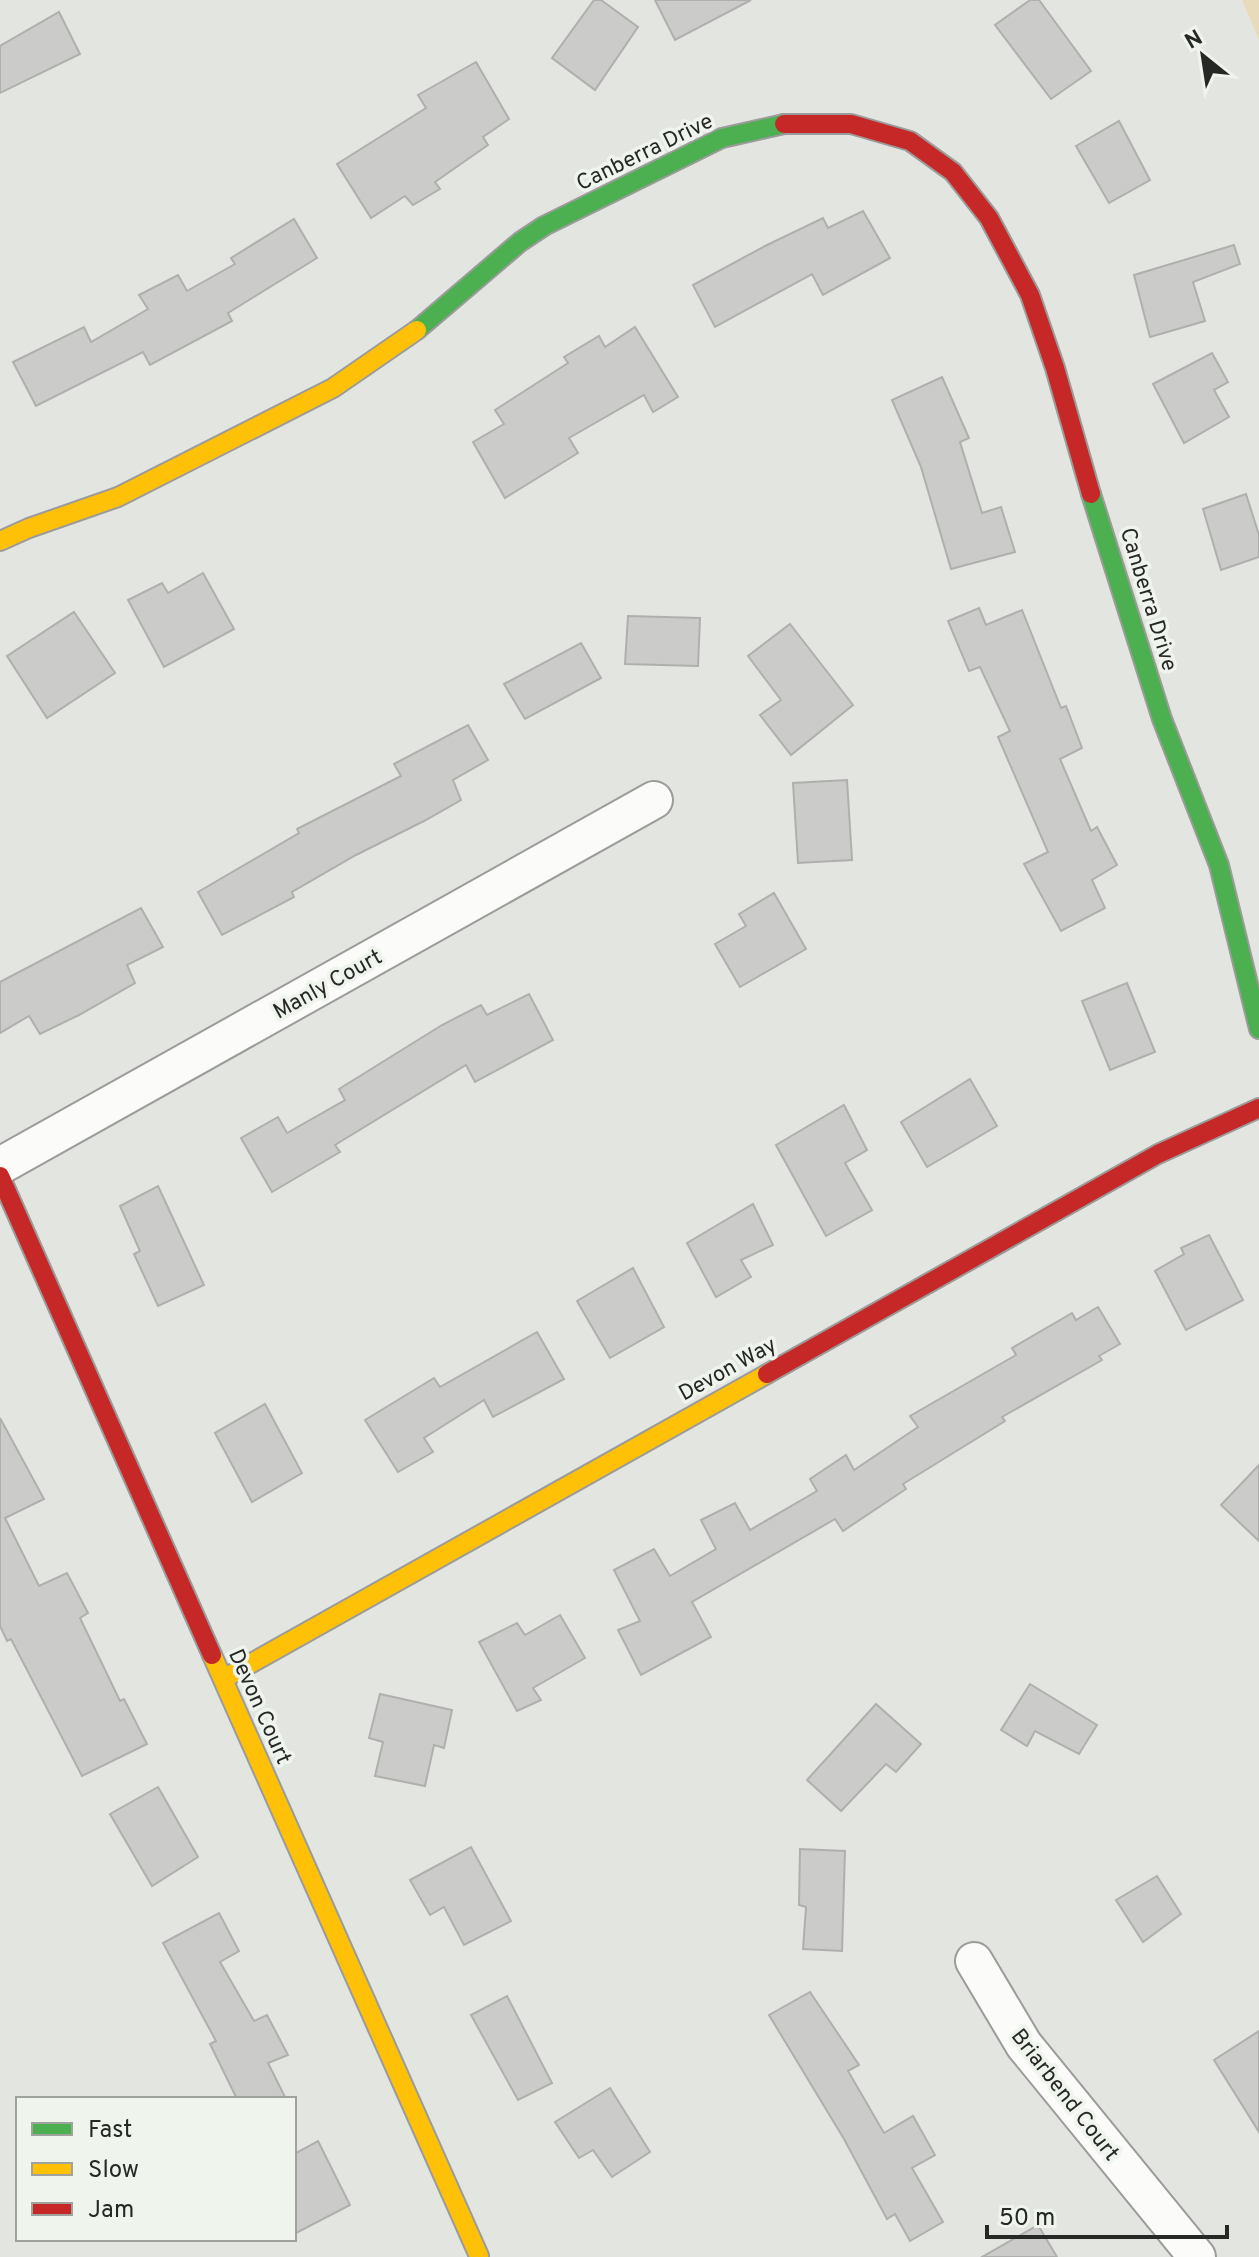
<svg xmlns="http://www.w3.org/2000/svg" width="1259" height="2257" viewBox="0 0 1259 2257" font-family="Overpass,sans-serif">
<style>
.green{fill:#e7dbbc}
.building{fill:#cbccc9;stroke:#afb0ad;stroke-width:2}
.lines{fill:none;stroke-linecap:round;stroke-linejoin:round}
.street-casing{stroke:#9b9c9a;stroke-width:40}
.fast-casing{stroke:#9b9c9a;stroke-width:22}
.slow-casing{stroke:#9b9c9a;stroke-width:22}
.jam-casing{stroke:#9b9c9a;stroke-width:22}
.street{stroke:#fbfbfa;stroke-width:36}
.fast{stroke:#4caf50;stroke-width:18}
.slow{stroke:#ffc107;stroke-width:18}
.jam{stroke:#c62828;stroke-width:18}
.labels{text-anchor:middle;stroke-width:7;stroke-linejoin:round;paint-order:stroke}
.street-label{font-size:22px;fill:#262825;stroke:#eff4ed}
</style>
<rect width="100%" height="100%" fill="#e3e5e1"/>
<!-- green -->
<path class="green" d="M1242 0H1259V40Z"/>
<!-- building -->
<g class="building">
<path d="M594 0H601L638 27 595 90 552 58Z"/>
<path d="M655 0H751L675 40Z"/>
<path d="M1030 0H1039L1091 71 1051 99 995 25Z"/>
<path d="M59 12 80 54 0 93V46Z"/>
<path d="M476 62 509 119 483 137 488 145 435 182 440 189 413 205 405 196 371 218 337 164 426 108 418 95Z"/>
<path d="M1119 121 1150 180 1109 203 1076 146Z"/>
<path d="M863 211 890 258 823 295 812 274 715 327 693 285 765 246 823 218 828 228Z"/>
<path d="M294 219 317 258 228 313 232 321 150 365 143 352 36 406 13 362 84 327 91 342 148 309 139 295 178 275 187 291 235 264 231 258Z"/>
<path d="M1234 245 1240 264 1193 282 1205 321 1150 337 1134 275Z"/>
<path d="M635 327 678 397 653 412 644 395 569 438 578 453 505 498 473 442 504 424 495 410 568 363 564 357 599 336 605 347Z"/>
<path d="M1212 353 1228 382 1214 390 1229 417 1184 443 1153 384Z"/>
<path d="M942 377 969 438 960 442 982 513 1001 507 1015 552 951 569 921 467 892 400Z"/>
<path d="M1246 494 1259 535V557L1221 570 1203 509Z"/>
<path d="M203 573 234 629 164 667 128 600 162 583 168 593Z"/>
<path d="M979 608 986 625 1022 610 1061 708 1066 706 1082 748 1060 759 1091 831 1097 827 1117 865 1092 880 1105 908 1061 931 1024 864 1048 852 998 737 1010 731 980 667 969 671 948 621Z"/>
<path d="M74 612 115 673 47 718 7 656Z"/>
<path d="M628 616 700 618 698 666 625 664Z"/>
<path d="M790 624 853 705 791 755 760 715 781 700 748 656Z"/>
<path d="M581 643 601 678 525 719 504 684Z"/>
<path d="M468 725 488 760 453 780 461 800 424 821 356 855 292 892 294 897 222 935 198 892 299 833 297 829 401 776 394 764Z"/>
<path d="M847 780 852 860 798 863 793 783Z"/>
<path d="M774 893 806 949 740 987 715 944 746 926 739 914Z"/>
<path d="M141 908 163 947 127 965 135 983 79 1015 40 1034 29 1016 0 1033V982Z"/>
<path d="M1127 983 1155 1052 1110 1070 1082 1001Z"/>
<path d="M529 994 553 1040 475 1082 466 1065 335 1145 340 1152 272 1192 241 1138 278 1117 287 1133 345 1100 339 1089 442 1025 481 1005 487 1015Z"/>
<path d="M970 1079 997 1126 927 1167 901 1122Z"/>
<path d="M844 1105 867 1150 845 1163 872 1210 826 1236 776 1145Z"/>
<path d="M158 1186 204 1285 158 1306 134 1254 140 1251 120 1206Z"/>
<path d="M753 1204 773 1245 741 1260 751 1277 716 1297 687 1243Z"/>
<path d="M1209 1235 1243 1300 1186 1330 1155 1271 1184 1254 1181 1248Z"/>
<path d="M633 1268 664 1327 610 1358 577 1301Z"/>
<path d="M1098 1307 1120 1344 1099 1356 1102 1360 1002 1417 1005 1421 903 1484 906 1489 843 1531 835 1519 692 1602 711 1637 641 1675 618 1630 640 1621 614 1570 654 1549 670 1576 716 1549 701 1520 735 1503 750 1530 817 1491 810 1479 846 1455 854 1470 918 1427 910 1416 1016 1355 1012 1348 1072 1313 1076 1320Z"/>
<path d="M537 1332 564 1379 493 1417 484 1400 424 1438 433 1452 398 1472 365 1420 434 1378 440 1387Z"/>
<path d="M265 1404 302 1473 252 1502 215 1433Z"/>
<path d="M0 1418 44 1499 5 1518 39 1586 67 1573 88 1613 80 1618 120 1701 124 1699 147 1744 82 1776 11 1639 7 1641 0 1626Z"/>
<path d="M1259 1465V1541L1221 1505Z"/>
<path d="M560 1615 585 1658 533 1688 541 1700 517 1711 479 1642 517 1623 525 1635Z"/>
<path d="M1030 1684 1097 1725 1079 1754 1035 1731 1027 1746 1001 1730Z"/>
<path d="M380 1694 452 1710 444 1748 434 1745 425 1786 375 1776 383 1742 369 1738Z"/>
<path d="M876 1704 921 1744 896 1772 886 1764 841 1811 807 1780Z"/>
<path d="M158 1787 198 1857 152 1886 110 1814Z"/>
<path d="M471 1847 511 1921 464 1945 444 1907 430 1915 410 1880Z"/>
<path d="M800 1849 845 1851 842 1951 803 1949 806 1907 799 1905Z"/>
<path d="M1157 1876 1181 1914 1143 1942 1116 1900Z"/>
<path d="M219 1913 239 1951 220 1962 254 2021 267 2015 288 2055 268 2063 286 2099H237L210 2044 216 2041 163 1943Z"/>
<path d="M810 1992 859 2065 848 2071 884 2133 913 2116 935 2155 912 2168 943 2222 910 2241 895 2214 887 2219 844 2139 769 2015Z"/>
<path d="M507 1996 552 2083 518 2100 471 2015Z"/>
<path d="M1259 2031V2132L1214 2060Z"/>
<path d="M610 2088 650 2152 612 2177 593 2150 579 2158 555 2122Z"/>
<path d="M318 2141 350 2205 294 2234V2154Z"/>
<path d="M1038 2225 1057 2257H982Z"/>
</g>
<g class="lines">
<!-- street casing -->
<g class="street-casing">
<g id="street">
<path d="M0 1166 654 800"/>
<path d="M974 1961 1024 2045 1197 2257"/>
</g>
</g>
<!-- fast casing -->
<g class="fast-casing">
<g id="fast">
<path d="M417 330 520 242 544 226 722 138 784 124"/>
<path d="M1091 494 1162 719 1219 865 1259 1029"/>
</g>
</g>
<!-- slow casing -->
<g class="slow-casing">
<g id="slow">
<path d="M0 541 29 528 118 497 333 388 417 330"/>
<path d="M212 1655 479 2256"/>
<path d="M223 1679 767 1374"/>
</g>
</g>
<!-- jam casing -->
<g class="jam-casing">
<g id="jam">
<path d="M784 124H851L910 141 953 172 989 218 1030 295 1055 368 1091 494"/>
<path d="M0 1176 212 1655"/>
<path d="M767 1374 1158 1154 1259 1108"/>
</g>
</g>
<!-- street -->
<use href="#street" class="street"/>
<!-- fast -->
<use href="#fast" class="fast"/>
<!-- slow -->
<use href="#slow" class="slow"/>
<!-- jam -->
<use href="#jam" class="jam"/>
</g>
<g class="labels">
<!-- street labels -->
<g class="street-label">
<text transform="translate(644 151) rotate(-26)" y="8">Canberra Drive</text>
<text transform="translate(1150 599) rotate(73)" y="8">Canberra Drive</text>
<text transform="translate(327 983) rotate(-29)" y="8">Manly Court</text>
<text transform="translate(727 1368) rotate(-29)" y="8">Devon Way</text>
<text transform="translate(261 1706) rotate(66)" y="8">Devon Court</text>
<text transform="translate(1066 2094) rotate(52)" y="8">Briarbend Court</text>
</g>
</g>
<!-- legend -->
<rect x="16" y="2097" width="280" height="144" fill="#eff4ed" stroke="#9fa29d" stroke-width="2"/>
<rect x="32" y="2123" width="40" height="12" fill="#4caf50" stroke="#9fa29d" stroke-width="2"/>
<text x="88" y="2137" font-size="24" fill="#262825">Fast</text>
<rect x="32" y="2163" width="40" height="12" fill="#ffc107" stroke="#9fa29d" stroke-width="2"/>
<text x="88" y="2177" font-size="24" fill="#262825">Slow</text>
<rect x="32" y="2203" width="40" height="12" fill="#c62828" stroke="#9fa29d" stroke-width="2"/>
<text x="88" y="2217" font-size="24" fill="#262825">Jam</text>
<!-- north arrow -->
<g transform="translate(1203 56) rotate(330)" stroke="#eff4ed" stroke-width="6" paint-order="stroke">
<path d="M0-6L14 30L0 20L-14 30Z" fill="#262825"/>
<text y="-12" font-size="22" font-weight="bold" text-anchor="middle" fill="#262825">N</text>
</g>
<!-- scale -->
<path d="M987 2225v12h240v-12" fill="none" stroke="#262825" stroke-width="4"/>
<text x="999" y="2225" font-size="24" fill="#262825" stroke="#eff4ed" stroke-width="6" paint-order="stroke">50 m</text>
</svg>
